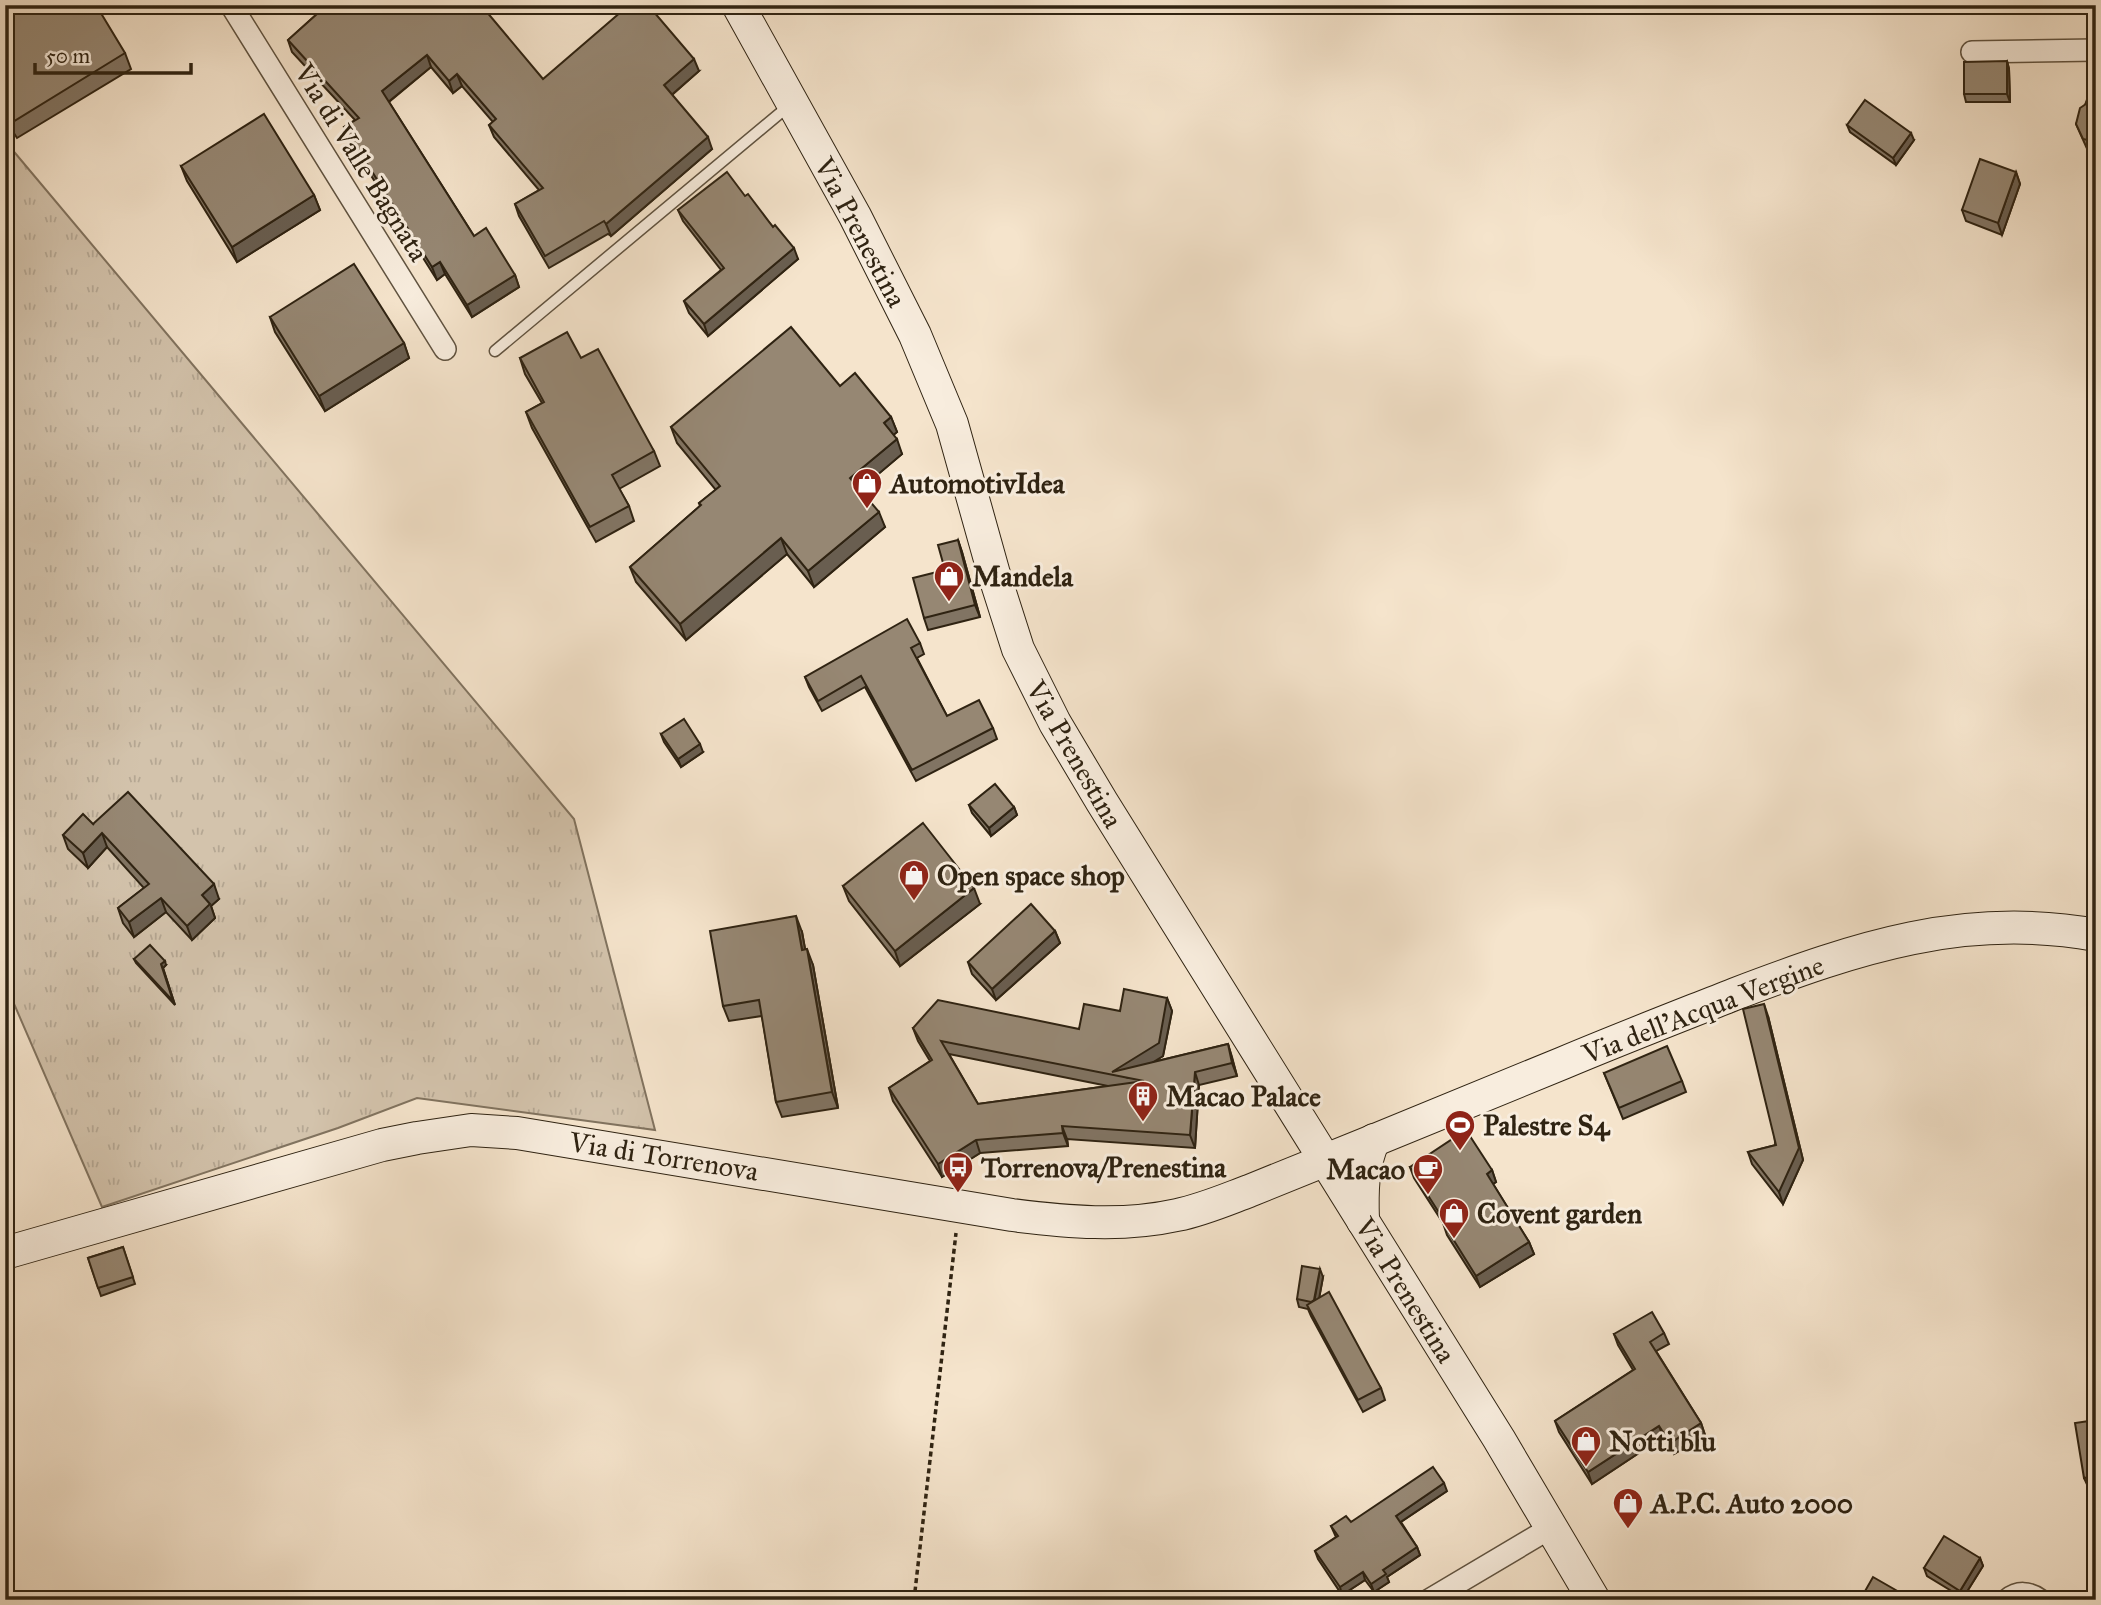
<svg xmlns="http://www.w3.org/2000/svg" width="2101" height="1605" viewBox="0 0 2101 1605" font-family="'IM FELL Great Primer',serif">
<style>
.grass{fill:url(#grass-tufts);stroke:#81735f;stroke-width:2}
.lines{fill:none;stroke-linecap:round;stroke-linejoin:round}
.lane-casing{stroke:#605340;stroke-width:13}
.street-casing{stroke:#605340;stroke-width:24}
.secondary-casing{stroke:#2f2312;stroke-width:34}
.path{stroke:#2f2312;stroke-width:3.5;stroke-dasharray:5 3.5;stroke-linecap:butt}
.lane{stroke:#f8edde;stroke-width:10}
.street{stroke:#f8edde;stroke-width:21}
.secondary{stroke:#f8edde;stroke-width:32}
.wall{fill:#817463;stroke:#2f2312;stroke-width:2;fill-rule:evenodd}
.shaded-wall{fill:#695e50;stroke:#2f2312;stroke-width:2}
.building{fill:#968773;stroke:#2f2312;stroke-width:2;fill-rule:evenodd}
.labels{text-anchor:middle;stroke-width:6;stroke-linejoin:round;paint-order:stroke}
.street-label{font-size:28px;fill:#2f2312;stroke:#f8edde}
.poi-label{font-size:28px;font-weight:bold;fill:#2f2312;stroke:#f8edde;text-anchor:start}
</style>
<defs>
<pattern id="grass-tufts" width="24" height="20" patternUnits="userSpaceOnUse" patternTransform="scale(1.75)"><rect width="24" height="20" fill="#d3c3ac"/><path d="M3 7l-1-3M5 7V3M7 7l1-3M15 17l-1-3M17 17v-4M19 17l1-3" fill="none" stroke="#b5a793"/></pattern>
</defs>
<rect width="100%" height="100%" fill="#f5e4cc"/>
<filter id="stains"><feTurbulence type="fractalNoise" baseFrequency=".00286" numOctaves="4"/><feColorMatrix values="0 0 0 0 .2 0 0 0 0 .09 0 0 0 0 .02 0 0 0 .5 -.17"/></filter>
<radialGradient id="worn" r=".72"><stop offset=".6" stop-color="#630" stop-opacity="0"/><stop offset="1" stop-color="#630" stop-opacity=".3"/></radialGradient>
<!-- grass -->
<path class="grass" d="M5 141 574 819 655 1130 417 1098 338 1128 102 1207 5 983Z"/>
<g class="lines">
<!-- lane casing -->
<g class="lane-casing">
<path id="lane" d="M495 351 791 104"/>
</g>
<!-- street casing -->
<g class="street-casing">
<g id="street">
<path d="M231 5 445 349"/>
<path d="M1972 52 2096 50"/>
<path d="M1429 1600 1552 1527"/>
<path d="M2007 1600C2018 1591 2029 1592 2040 1600"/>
</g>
</g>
<!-- secondary casing -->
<g class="secondary-casing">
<g id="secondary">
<path d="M738 5 855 216 915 335 952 424 994 574 1018 649 1055 723 1102 802 1499 1439 1594 1600"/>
<path d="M1363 1221C1362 1192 1362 1166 1374 1140"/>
<path d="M5 1253 382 1145 417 1138 471 1130 517 1133 1012 1215C1067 1222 1123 1227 1177 1215 1202 1210 1225 1200 1249 1191 1354 1149 1458 1106 1563 1063 1620 1039 1677 1017 1735 994 1856 948 1965 911 2096 935"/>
</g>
</g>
<!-- path -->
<path class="path" d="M914 1600 956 1233"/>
<!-- lane -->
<use href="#lane" class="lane"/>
<!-- street -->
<use href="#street" class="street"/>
<!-- secondary -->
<use href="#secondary" class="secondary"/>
</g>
<!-- wall -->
<g class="wall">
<path d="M5 5 125 53 131 69 17 138 5 119Z"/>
<path d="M327 5 543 79 699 71 672 95 712 149 611 236 608 234 549 268 519 216 515 204 539 190 494 137 489 125 493 122 462 86 453 93 431 67 389 102 474 236 515 275 519 287 472 317 445 274 437 280 348 139 344 127 355 120 292 52 288 40Z"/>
<path d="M1812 5H1851V12L1814 13Z"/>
<path d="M2007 61 2009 69 2010 102H1966L1964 94Z"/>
<path d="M2096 81V153L2088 151 2076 124Z"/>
<path d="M1847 125 1914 140 1896 165 1850 132Z"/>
<path d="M181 166 314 195 320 210 237 262 187 181Z"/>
<path d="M2016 172 2020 184 2002 235 1966 221 1962 210Z"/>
<path d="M745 196 773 227 798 259 708 336 689 313 684 301 721 270 683 221 678 210Z"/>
<path d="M270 317 404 343 409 358 325 411 275 332Z"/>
<path d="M520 358H581L654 451 660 466 619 489 629 506 634 521 596 542 532 428 526 412 542 403 525 374Z"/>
<path d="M840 386 891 417 897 432 893 435 902 454 860 489 885 527 814 587 787 554 686 640 636 582 630 567 700 506 699 503 716 490 677 443 671 427Z"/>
<path d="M958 540 962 552 980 617 928 630 924 618Z"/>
<path d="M920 643 924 654 917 658 947 716 993 728 997 739 916 781 865 687 822 711 809 687 805 677Z"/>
<path d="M661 734 703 752 681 767 664 742Z"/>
<path d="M969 805 1014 807 1017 815 991 836 972 813Z"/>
<path d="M93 824 219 899 211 906 215 918 192 940 166 912 134 937 123 923 118 908 144 888 107 847 88 868 68 849 63 835Z"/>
<path d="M843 886 980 904 900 966 849 901Z"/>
<path d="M1055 931 1060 943 996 1000 972 974 968 962Z"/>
<path d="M802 932 805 949 813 965 838 1108 782 1117 776 1102 762 1016 729 1021 723 1006Z"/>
<path d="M134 959 166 965 163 968 175 1005 136 963Z"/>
<path d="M1167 998 1172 1011 1163 1056 1153 1062 1228 1044 1237 1076 1199 1085 1195 1148 1067 1139 1068 1146 980 1153 942 1177 893 1101 889 1088 930 1061 918 1041 913 1028 1079 1029 1120 1011ZM949 1054 1053 1075 1108 1086 978 1104Z"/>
<path d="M1768 1016 1803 1160 1783 1204 1752 1164 1748 1152 1776 1145Z"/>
<path d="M1604 1073 1682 1081 1686 1092 1623 1119Z"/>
<path d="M1410 1167 1492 1170 1496 1182 1493 1184 1529 1242 1534 1254 1480 1287 1447 1235 1443 1223 1414 1178Z"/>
<path d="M123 1247 135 1284 101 1296 88 1258Z"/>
<path d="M1323 1277 1319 1298 1381 1388 1385 1400 1363 1412 1311 1316 1308 1309 1299 1307 1297 1299Z"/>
<path d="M1664 1333 1669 1344 1656 1351 1701 1423 1705 1435 1674 1454 1663 1437 1592 1484 1559 1432 1555 1421 1633 1370 1618 1345 1614 1334Z"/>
<path d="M2096 1420V1488L2089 1489 2084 1478Z"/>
<path d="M1447 1491 1401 1522 1417 1547 1420 1555 1387 1577 1389 1582 1374 1592 1365 1580 1342 1595 1318 1559 1315 1551 1336 1537 1331 1526 1351 1522Z"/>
<path d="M1980 1558 1983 1566 1963 1598 1927 1576 1924 1568Z"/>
</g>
<!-- shaded-wall -->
<g class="shaded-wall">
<path d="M427 55 431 67 387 103 382 91Z"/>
<path d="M694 59 699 71 668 98 664 85Z"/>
<path d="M2007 61 2009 69 2010 102 2007 94Z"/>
<path d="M457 74 462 86 453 93 449 81Z"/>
<path d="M1911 133 1914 140 1896 165 1893 158Z"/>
<path d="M708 137 712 149 611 236 606 224Z"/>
<path d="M2016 172 2020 184 2002 235 1998 223Z"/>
<path d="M314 195 320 210 237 262 232 247Z"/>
<path d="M794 248 798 259 708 336 704 324Z"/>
<path d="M440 262 445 274 437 280 432 267Z"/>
<path d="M515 275 519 287 472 317 467 305Z"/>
<path d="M404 343 409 358 325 411 319 396Z"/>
<path d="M891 417 897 432 889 439 884 423Z"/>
<path d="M897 439 902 454 856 493 850 478Z"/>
<path d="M879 512 885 527 814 587 808 571Z"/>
<path d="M781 538 787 554 686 640 680 624Z"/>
<path d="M958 540 962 552 980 617 975 605Z"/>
<path d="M700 744 703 752 681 767 678 759Z"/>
<path d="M1014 807 1017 815 991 836 989 828Z"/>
<path d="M102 833 107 847 88 868 83 853Z"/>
<path d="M214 884 219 899 211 906 215 918 192 940 187 926 202 895Z"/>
<path d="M974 888 980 904 900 966 895 951Z"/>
<path d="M161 898 166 912 134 937 129 922Z"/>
<path d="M796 916 802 932 808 965 802 950Z"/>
<path d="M1055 931 1060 943 996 1000 992 989Z"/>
<path d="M807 949 813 965 838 1108 832 1092Z"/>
<path d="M165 961 166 965 163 968 175 1005 161 964Z"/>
<path d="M1167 998 1172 1011 1163 1056 1128 1078 1112 1072Z"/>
<path d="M1764 1004 1768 1016 1803 1160 1783 1204 1779 1192Z"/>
<path d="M1228 1044 1232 1057 1237 1076 1232 1063Z"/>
<path d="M1195 1072 1199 1085 1195 1148 1190 1135Z"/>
<path d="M1062 1126 1067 1139 1068 1146 1063 1133Z"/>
<path d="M976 1140 980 1153 942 1177 938 1164Z"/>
<path d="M1492 1170 1496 1182 1491 1185 1487 1174Z"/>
<path d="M1529 1242 1534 1254 1480 1287 1476 1276Z"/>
<path d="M1320 1269 1323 1277 1317 1310 1314 1303Z"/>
<path d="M1701 1423 1705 1435 1674 1454 1670 1443Z"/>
<path d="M1659 1426 1663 1437 1592 1484 1588 1472Z"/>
<path d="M1444 1483 1447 1491 1399 1523 1396 1516Z"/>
<path d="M1417 1547 1420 1555 1387 1577 1389 1582 1374 1592 1371 1584 1383 1570Z"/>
<path d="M1980 1558 1983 1566 1963 1598 1960 1591Z"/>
<path d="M1363 1572 1365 1580 1342 1595 1340 1587Z"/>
</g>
<!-- building -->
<g class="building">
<path d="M5 5H96L125 53 11 123 5 112Z"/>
<path d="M327 5H481L543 79 629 5H648L694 59 664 85 708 137 606 224 604 221 545 256 515 204 543 188 489 125 496 119 457 74 449 81 427 55 382 91 474 236 486 228 515 275 467 305 440 262 432 267 344 127 359 118 288 40Z"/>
<path d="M2007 61V94H1964V62Z"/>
<path d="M2091 80 2096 81V142L2083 139 2076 124 2080 108 2086 104Z"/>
<path d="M1865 100 1911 133 1893 158 1847 125Z"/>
<path d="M264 114 314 195 232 247 181 166Z"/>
<path d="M1980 159 2016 172 1998 223 1962 210Z"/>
<path d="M727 172 745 196 748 194 773 227 775 225 794 248 704 324 684 301 724 268 678 210Z"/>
<path d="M354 264 404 343 319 396 270 317Z"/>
<path d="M791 327 840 386 855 373 891 417 884 423 897 439 850 478 879 512 808 571 781 538 680 624 630 567 701 505 699 503 720 486 671 427Z"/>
<path d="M567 332 581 358 598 349 654 451 612 475 629 506 590 527 526 412 544 402 520 358Z"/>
<path d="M958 540 975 605 924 618 913 578 945 570 938 545Z"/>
<path d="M907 619 920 643 911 648 947 716 979 700 993 728 912 770 861 676 818 701 805 677Z"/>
<path d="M684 719 700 744 678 759 661 734Z"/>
<path d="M995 784 1014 807 989 828 969 805Z"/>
<path d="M128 792 214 884 202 895 210 904 187 926 161 898 129 922 118 908 149 884 102 833 83 853 63 835 83 814 94 825 93 824Z"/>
<path d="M923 823 974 888 895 951 843 886Z"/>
<path d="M1031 904 1055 931 992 989 968 962Z"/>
<path d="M796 916 802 950 807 949 832 1092 776 1102 759 1000 723 1006 710 931Z"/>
<path d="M150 945 165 961 161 964 173 1001 134 959Z"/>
<path d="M1124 989 1167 998 1159 1043 1112 1072 1228 1044 1232 1063 1195 1072 1190 1135 1062 1126 1063 1133 976 1140 938 1164 889 1088 932 1060 913 1028 938 1000 1079 1029 1084 1004 1120 1011ZM941 1041 1144 1081 978 1104Z"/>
<path d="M1764 1004 1799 1148 1779 1192 1748 1152 1776 1145 1743 1009Z"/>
<path d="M1667 1046 1682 1081 1619 1108 1604 1073Z"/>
<path d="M1466 1130 1492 1170 1487 1174 1529 1242 1476 1276 1443 1223 1445 1222 1410 1167Z"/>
<path d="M123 1247 133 1277 98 1288 88 1258Z"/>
<path d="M1302 1266 1320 1269 1314 1300 1311 1302 1297 1299Z"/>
<path d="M1329 1292 1381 1388 1358 1400 1307 1305Z"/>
<path d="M1652 1312 1664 1333 1650 1342 1701 1423 1670 1443 1659 1426 1588 1472 1555 1421 1635 1369 1614 1334Z"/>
<path d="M2096 1420V1476L2084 1478 2075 1423Z"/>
<path d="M1433 1467 1444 1483 1396 1516 1417 1547 1383 1570 1386 1574 1371 1584 1363 1572 1340 1587 1315 1551 1338 1536 1331 1526 1346 1516 1351 1522Z"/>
<path d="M1944 1536 1980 1558 1960 1591 1924 1568Z"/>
<path d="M1873 1577 1913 1600H1860Z"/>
</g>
<!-- icons -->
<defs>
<g id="shop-pin" transform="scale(1.575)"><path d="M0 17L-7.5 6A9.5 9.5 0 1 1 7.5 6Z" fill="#8f2418" stroke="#f8edde"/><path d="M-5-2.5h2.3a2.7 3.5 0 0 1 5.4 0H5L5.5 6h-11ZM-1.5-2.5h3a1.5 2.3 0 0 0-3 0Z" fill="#fff"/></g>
<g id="building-pin" transform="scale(1.575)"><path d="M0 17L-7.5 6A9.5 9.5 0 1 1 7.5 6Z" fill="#8f2418" stroke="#f8edde"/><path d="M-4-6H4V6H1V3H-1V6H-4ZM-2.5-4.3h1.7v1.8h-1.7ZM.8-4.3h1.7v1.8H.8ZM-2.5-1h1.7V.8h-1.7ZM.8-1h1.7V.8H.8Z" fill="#fff"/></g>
<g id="stadium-pin" transform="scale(1.575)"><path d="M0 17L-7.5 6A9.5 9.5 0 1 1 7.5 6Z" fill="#8f2418" stroke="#f8edde"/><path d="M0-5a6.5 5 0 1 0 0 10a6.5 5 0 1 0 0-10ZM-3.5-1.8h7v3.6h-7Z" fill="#fff"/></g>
<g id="bus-pin" transform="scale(1.575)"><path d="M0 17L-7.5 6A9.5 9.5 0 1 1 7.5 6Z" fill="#8f2418" stroke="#f8edde"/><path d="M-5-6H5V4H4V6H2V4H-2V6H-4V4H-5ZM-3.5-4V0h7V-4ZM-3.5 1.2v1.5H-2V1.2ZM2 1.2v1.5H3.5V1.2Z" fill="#fff"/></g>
<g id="cafe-pin" transform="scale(1.575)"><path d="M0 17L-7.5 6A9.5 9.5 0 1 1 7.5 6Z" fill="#8f2418" stroke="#f8edde"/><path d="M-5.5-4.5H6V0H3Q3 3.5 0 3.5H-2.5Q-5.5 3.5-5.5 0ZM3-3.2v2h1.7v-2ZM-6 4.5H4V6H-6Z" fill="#fff"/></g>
</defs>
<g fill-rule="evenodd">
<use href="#shop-pin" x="867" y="483"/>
<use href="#shop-pin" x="949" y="576"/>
<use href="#shop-pin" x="914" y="875"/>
<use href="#building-pin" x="1143" y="1096"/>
<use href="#stadium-pin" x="1460" y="1125"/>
<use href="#bus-pin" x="958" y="1167"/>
<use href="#cafe-pin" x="1428" y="1169"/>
<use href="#shop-pin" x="1454" y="1213"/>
<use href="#shop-pin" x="1586" y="1441"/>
<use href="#shop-pin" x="1628" y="1503"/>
</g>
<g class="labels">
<!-- street labels -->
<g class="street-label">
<text transform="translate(362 162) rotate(58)" y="10">Via di Valle Bagnata</text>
<text transform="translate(861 232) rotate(62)" y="10">Via Prenestina</text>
<text transform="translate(1075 754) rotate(60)" y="10">Via Prenestina</text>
<text transform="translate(1703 1009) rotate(-21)" y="10">Via dell'Acqua Vergine</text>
<text transform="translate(664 1156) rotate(9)" y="10">Via di Torrenova</text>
<text transform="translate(1406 1290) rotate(58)" y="10">Via Prenestina</text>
</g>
<!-- poi labels -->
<g class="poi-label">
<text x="890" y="493">AutomotivIdea</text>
<text x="972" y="586">Mandela</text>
<text x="937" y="885">Open space shop</text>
<text x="1166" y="1106">Macao Palace</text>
<text x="1483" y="1135">Palestre S4</text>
<text x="981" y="1177">Torrenova/Prenestina</text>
<text x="1405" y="1179" text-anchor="end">Macao</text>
<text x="1477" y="1223">Covent garden</text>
<text x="1609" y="1451">Notti blu</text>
<text x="1651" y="1513">A.P.C. Auto 2000</text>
</g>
</g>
<!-- margin -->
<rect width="2101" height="1605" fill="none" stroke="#f5e4cc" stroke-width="28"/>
<rect x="7" y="7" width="2087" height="1591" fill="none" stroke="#2f2312" stroke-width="3.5"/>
<rect x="14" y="14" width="2073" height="1577" fill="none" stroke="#2f2312" stroke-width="2"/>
<!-- scale -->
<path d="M35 63v10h156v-10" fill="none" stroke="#2f2312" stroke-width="3.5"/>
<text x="46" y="63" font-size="21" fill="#2f2312" stroke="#f8edde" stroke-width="5" paint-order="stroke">50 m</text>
<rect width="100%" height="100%" filter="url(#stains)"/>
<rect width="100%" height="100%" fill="url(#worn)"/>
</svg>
